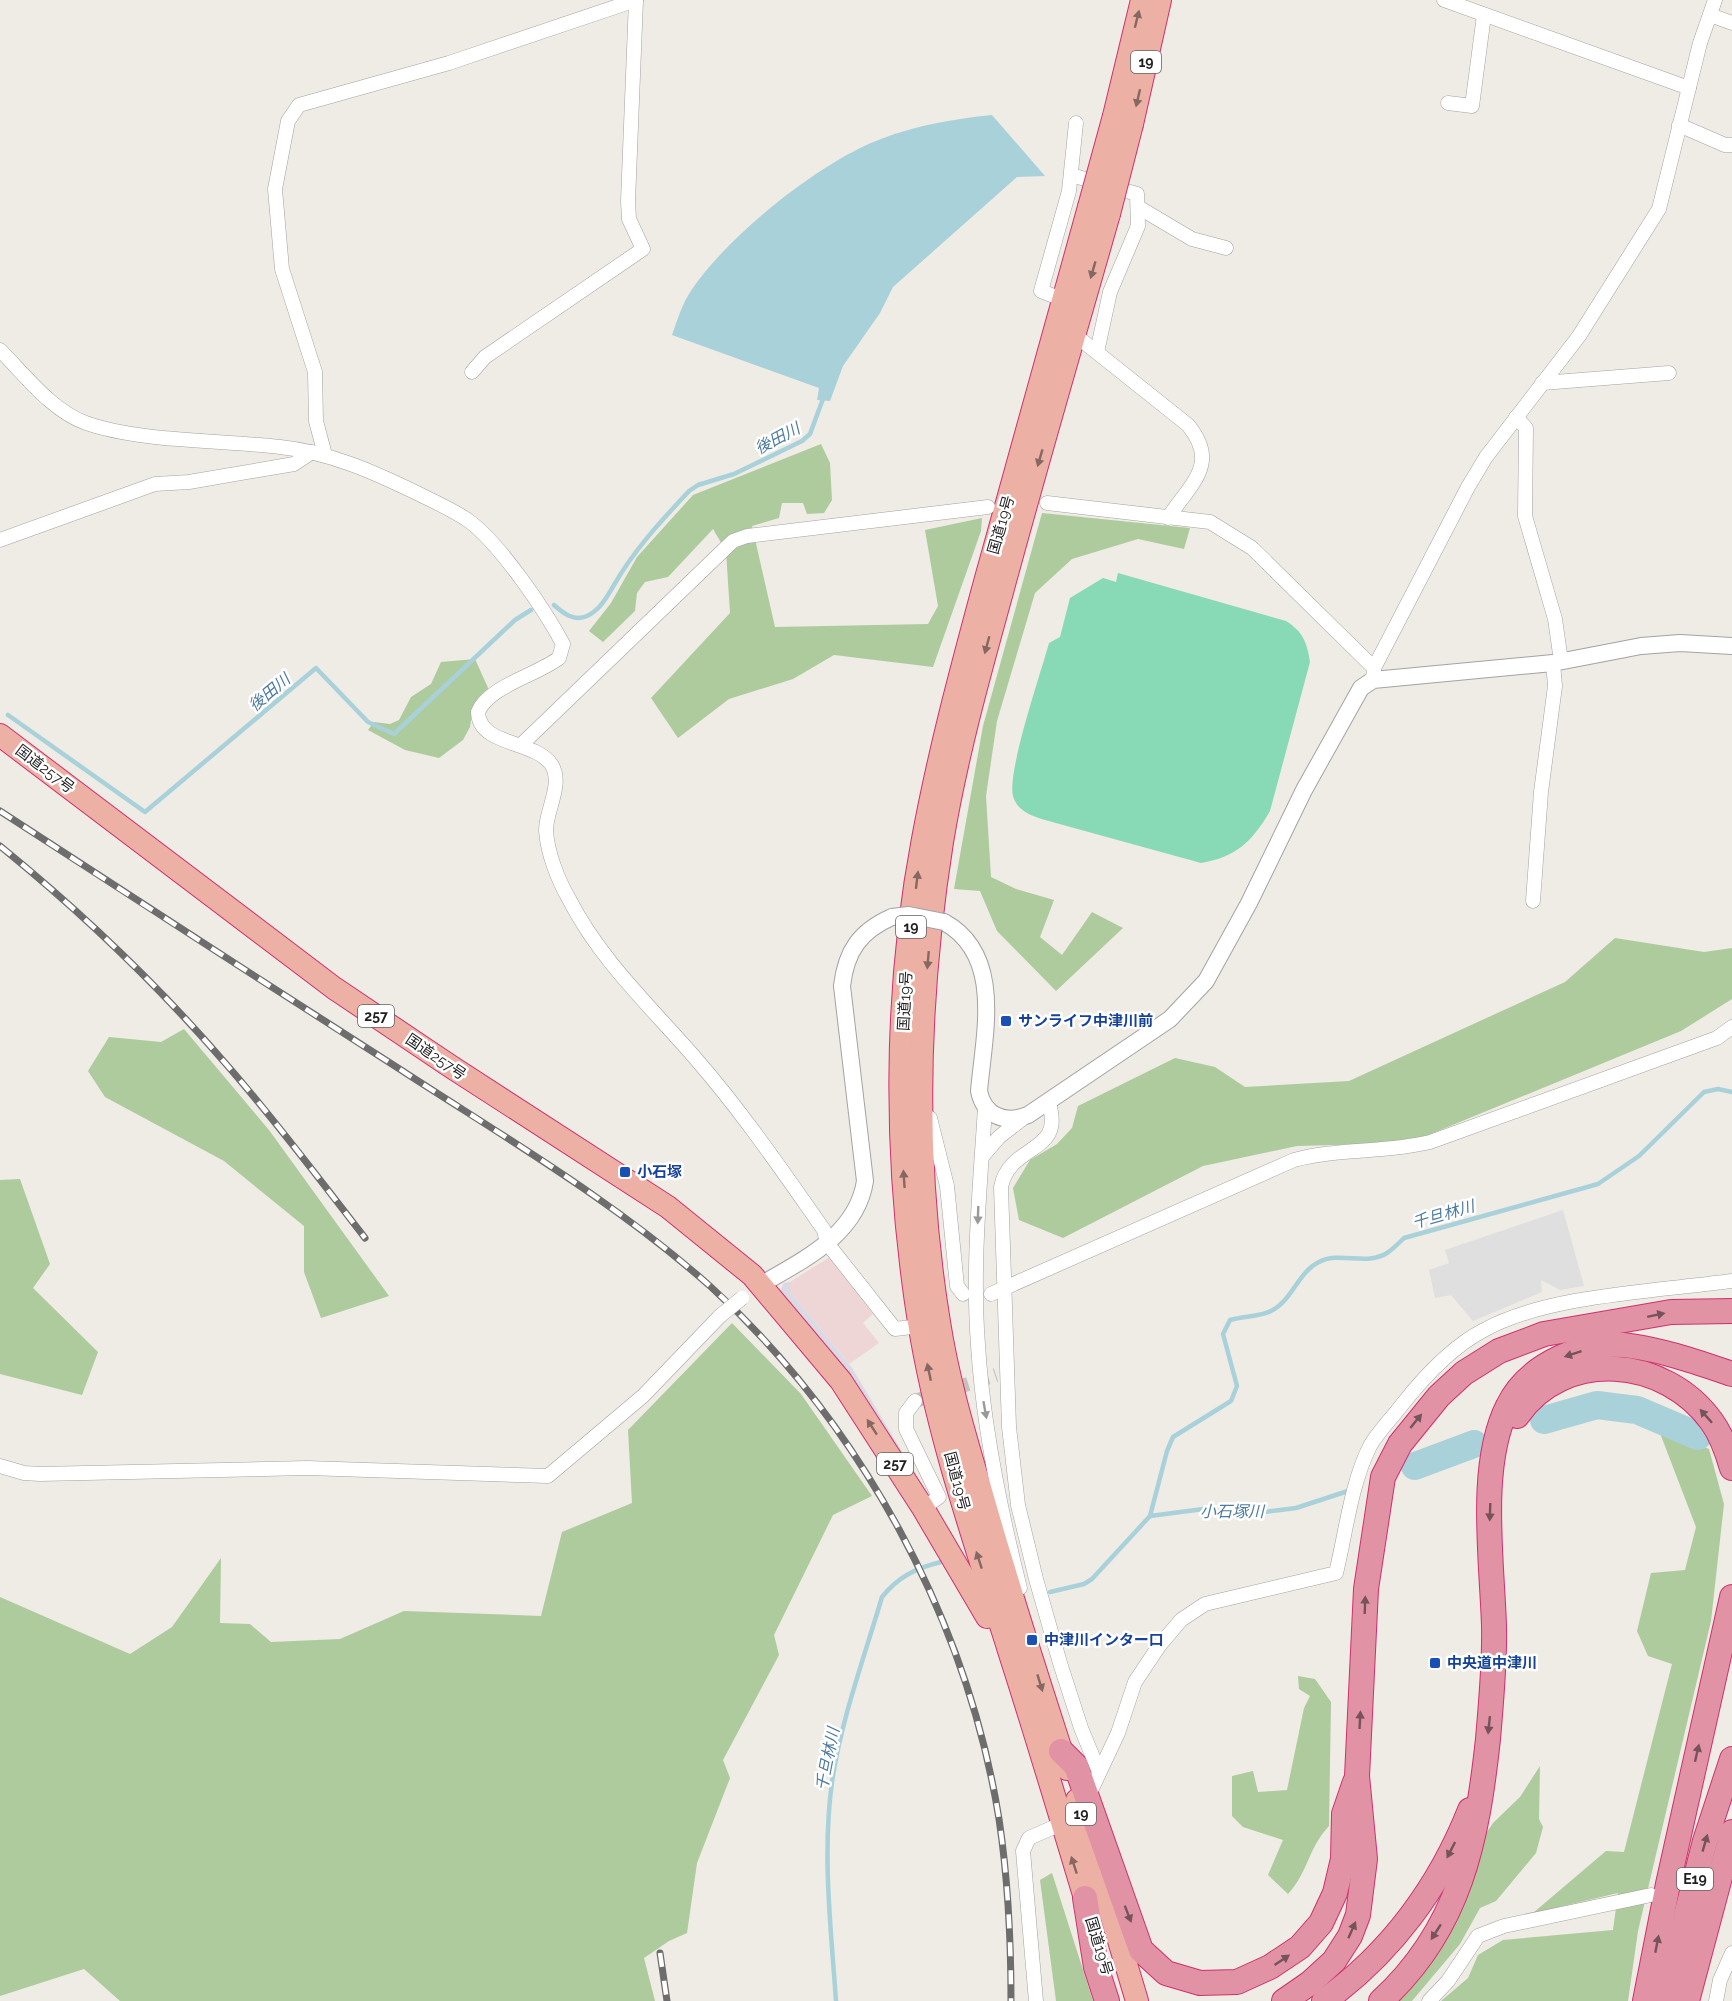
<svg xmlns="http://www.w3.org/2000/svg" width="1732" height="2001" viewBox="0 0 1732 2001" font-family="Raleway,'Noto Sans JP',sans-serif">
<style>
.commercial{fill:#eed6d6}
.forest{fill:#adcb9d}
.pitch{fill:#88d9b5}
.parking{fill:#dfdfdf}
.plaza{fill:#dadae4}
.water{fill:#a9d1da}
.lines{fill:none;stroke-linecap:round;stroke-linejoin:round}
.stream{stroke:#a9d1da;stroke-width:4.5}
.river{stroke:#a9d1da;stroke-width:28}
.minor-tunnel{stroke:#c5c2bd;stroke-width:14;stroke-dasharray:14 7;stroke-linecap:butt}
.minor-casing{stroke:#a3a3a3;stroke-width:15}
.tertiary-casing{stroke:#a3a3a3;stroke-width:18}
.trunk-casing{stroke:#cf306f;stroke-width:24}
.motorway-casing{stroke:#cf306f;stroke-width:26}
.minor{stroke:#fff;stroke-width:14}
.tertiary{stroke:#fff;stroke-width:16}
.trunk{stroke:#ecb0a4;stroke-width:22}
.motorway{stroke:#e192a5;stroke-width:24}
.rail-casing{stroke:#6d6d6d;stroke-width:7}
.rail{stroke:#fff;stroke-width:4.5;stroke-dasharray:14;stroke-linecap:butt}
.minor-bridge-casing{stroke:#a3a3a3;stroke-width:15;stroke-linecap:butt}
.tertiary-bridge-casing{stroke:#a3a3a3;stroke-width:18;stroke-linecap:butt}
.trunk-bridge-casing{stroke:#cf306f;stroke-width:24;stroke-linecap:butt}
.minor-bridge{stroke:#fff;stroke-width:14}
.tertiary-bridge{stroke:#fff;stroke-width:16}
.trunk-bridge{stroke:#ecb0a4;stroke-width:22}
.oneway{fill:#866862}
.oneway2{fill:#9a9a9a}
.oneway3{fill:#76535b}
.transit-dot{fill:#1a4fb4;stroke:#fff;stroke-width:2}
.labels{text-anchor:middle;stroke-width:5;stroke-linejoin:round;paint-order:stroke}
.shield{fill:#fff;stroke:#626262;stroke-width:1.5}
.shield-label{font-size:14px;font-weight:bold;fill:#1f1f1f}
.street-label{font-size:15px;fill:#1f1f1f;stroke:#fff}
.transit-label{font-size:15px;font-weight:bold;fill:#164399;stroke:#fff;text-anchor:start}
.water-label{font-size:16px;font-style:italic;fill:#4e7ba0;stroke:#fff}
</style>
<rect width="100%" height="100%" fill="#efebe5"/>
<!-- commercial -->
<path class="commercial" d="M830 1257 873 1314 863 1323 879 1343 849 1364 790 1292V1282Z"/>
<!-- forest -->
<g class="forest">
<path d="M821 444 830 463 832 500 824 513 807 514 803 503H782L779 518 752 526 775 627 928 624 938 606 925 530 982 518 981 531 933 667 834 655 793 679 729 699 678 738 651 698 730 613 726 551 713 529 668 577 645 582 637 593 635 611 603 642 589 631 611 603 637 557 693 495Z"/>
<path d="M1042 513 1190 528 1184 549 1138 539 1072 559 1035 593 997 721 986 796 991 877 1016 889 1054 900 1040 937 1062 955 1092 912 1123 928 1056 991 997 931 980 891 954 889 983 726Z"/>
<path d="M475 659 489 690 473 707 470 727 463 740 439 758 405 750 368 730 374 722 390 724 399 720 411 697 431 684 441 662Z"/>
<path d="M1615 938 1704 952 1732 948V999L1681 1031 1409 1143 1297 1146 1203 1166 1063 1238 1019 1220 1013 1188 1030 1160 1057 1144 1072 1128 1078 1106 1175 1058 1215 1067 1245 1087 1349 1081 1565 982Z"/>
<path d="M184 1029 269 1130 389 1296 321 1318 304 1272V1226L224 1161 105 1097 88 1071 109 1037 161 1042Z"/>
<path d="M20 1179 50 1264 33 1288 98 1352 82 1395 0 1374V1180Z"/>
<path d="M732 1323 801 1394 872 1496 833 1515 774 1635 779 1655 723 1760 730 1778 697 1863 687 1933 669 1941 644 1958 655 2001H120L84 1969 0 1996V1597L130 1654 172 1627 221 1558 220 1623 250 1624 271 1642 340 1639 404 1611 541 1616 562 1532 632 1503 628 1430Z"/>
<path d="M1658 1428 1709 1449 1724 1504 1711 1621 1638 1931 1628 2001H1441L1468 1978 1478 1955 1503 1940 1613 1930 1618 1893 1533 1913 1606 1851 1624 1852 1672 1664 1648 1656 1637 1631 1651 1573 1685 1570 1696 1527Z"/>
<path d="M1298 1676 1315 1679 1331 1702 1329 1826C1307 1850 1309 1871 1288 1894L1268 1875 1283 1840 1243 1827 1232 1816V1776L1253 1771 1258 1792 1287 1790 1304 1708 1310 1696 1299 1689Z"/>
<path d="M1540 1766 1539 1819 1543 1827 1536 1853 1496 1901 1480 1908 1460 1944 1412 2001H1389L1480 1842 1493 1823 1520 1797Z"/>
<path d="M1052 1873 1093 2001H1056L1040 1880Z"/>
</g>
<!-- pitch -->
<path class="pitch" d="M1118 573 1286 621C1303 632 1307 642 1310 662L1270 811C1252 842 1236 857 1201 863L1045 820C1032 816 1017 811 1013 796 1007 771 1041 673 1049 643L1060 637 1070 598 1103 578 1116 582Z"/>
<!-- parking -->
<path class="parking" d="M1563 1210 1584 1286 1560 1290 1541 1280 1542 1292 1473 1321 1451 1295 1435 1298 1429 1270 1449 1263 1445 1250Z"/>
<!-- plaza -->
<path class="plaza" d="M790 1282V1292L852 1368 925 1490 921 1492 779 1293 784 1283Z"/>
<!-- water -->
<path class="water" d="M992 115 1045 176 1017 177 893 287 880 313 843 366 830 401 817 400 819 388 672 335C676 324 680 311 685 301 716 244 820 161 881 139 917 125 954 119 992 115Z"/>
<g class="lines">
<!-- stream -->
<g class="stream">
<path d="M554 605C563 613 574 622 587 616 600 610 607 597 614 585 634 550 661 521 689 491L698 485 734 474 802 441 810 434 824 396"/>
<path d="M8 715 145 812 316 668 368 722 394 734 515 620 531 610"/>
<path d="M1150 1516 1211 1508 1256 1513 1296 1508 1348 1491"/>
<path d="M1050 1592 1084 1584 1092 1579 1150 1516 1167 1451 1173 1437 1231 1401 1237 1386 1223 1334 1230 1320C1243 1316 1260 1317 1271 1311 1292 1301 1298 1272 1319 1262 1339 1251 1367 1266 1387 1253 1393 1249 1399 1243 1404 1238L1598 1184 1639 1156 1704 1092 1718 1089 1732 1092"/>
<path d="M836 2001C831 1929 822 1854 832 1782 841 1720 864 1658 882 1597 898 1577 916 1568 941 1562"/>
</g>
<!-- river -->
<g class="river">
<path d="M1544 1420 1597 1405 1637 1410 1698 1436"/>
<path d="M1415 1466 1474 1444"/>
</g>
<!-- minor-tunnel -->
<path class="minor-tunnel" d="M915 1401 996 1375"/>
<!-- minor casing -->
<g class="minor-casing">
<g id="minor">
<path d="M1444 0 1689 88"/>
<path d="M1710 15 1732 23"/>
<path d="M1448 103 1472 106 1484 15"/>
<path d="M1679 125 1725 145H1732"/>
<path d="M1071 175 1137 194 1138 226 1110 292 1097 352"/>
<path d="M1138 207 1192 239 1226 248"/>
<path d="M1064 300 1041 291 1069 191 1076 123"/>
<path d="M1075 335 1188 425C1220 464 1191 483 1168 518"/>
<path d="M0 350C25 375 52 411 86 423 140 442 222 440 280 447 330 452 376 473 421 495 437 503 455 511 469 521 500 544 545 610 563 644L559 658C537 675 489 686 478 712 479 746 534 740 551 764 564 783 546 810 546 830 547 852 558 880 569 899 600 960 652 1008 696 1059 743 1113 783 1172 824 1230L827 1243 895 1329 920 1326"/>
<path d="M472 372 485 357 643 249 629 219 628 201 636 0"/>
<path d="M1542 383 1669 373"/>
<path d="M1516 417 1526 428 1525 516 1555 619 1561 661"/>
<path d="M325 455 316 421 315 372 282 269 275 189 288 121 299 105 449 63 636 0"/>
<path d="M1047 503 1210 522 1252 548 1374 668"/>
<path d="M0 540 155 484 189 482 294 464 312 452"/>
<path d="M1373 680 1374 668 1468 487 1486 457 1579 336 1659 209 1700 43 1715 0"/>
<path d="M521 745 733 541 747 536 988 507"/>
<path d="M1533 901 1541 792 1555 686 1553 663"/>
<path d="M1048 1101C1067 1155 1010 1142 1001 1187L1009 1427 1018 1505 1036 1579 1060 1663 1081 1728 1099 1772"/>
<path d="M985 1108C980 1187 972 1267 978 1345 983 1426 1000 1509 1020 1588"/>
<path d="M930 1118 947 1186 957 1286 963 1294"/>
<path d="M982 1157 999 1137 1026 1116"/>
<path d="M991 1294 1294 1160C1339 1148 1385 1153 1430 1142L1717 1038 1732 1027"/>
<path d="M915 1401 906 1413V1429L939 1497 923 1508"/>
<path d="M0 1466 24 1473 40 1474 307 1468 548 1476 643 1396 720 1316"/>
<path d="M1087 1799 1118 1733 1135 1682 1159 1646 1181 1620 1205 1604 1336 1573C1346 1532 1351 1484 1370 1446 1378 1432 1391 1419 1401 1406 1423 1378 1451 1347 1484 1330 1547 1295 1659 1291 1732 1281"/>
<path d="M1036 2001 1023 1851 1029 1838 1061 1824"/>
<path d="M1429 2001 1448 1981 1478 1936 1504 1926 1651 1895"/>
<path d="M1716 2001 1720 1980 1732 1953"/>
</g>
</g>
<!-- tertiary casing -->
<g class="tertiary-casing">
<g id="tertiary">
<path d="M944 922C1004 955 984 1034 979 1091 984 1116 1005 1124 1028 1115L1170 1019 1206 981 1249 903 1304 790 1361 688 1373 680 1553 663 1641 646 1680 643 1732 646"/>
<path d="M762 1284C805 1259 857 1234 865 1181L842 986C846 951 860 931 892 917"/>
</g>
</g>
<!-- trunk casing -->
<g class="trunk-casing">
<g id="trunk">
<path d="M1114 116 1142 0"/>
<path d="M1132 124 1160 0"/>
<path d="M1089 207C1055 332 1019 457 985 582 962 667 939 752 923 839 893 997 894 1163 919 1322 937 1435 976 1545 1010 1654 1038 1741 1064 1828 1090 1915"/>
<path d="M0 735 334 988 450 1066 668 1207 752 1275 841 1381 923 1508 987 1617"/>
<path d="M1067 1769C1036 1672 1004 1575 977 1477 962 1426 947 1374 939 1322 913 1163 917 1000 942 842 956 758 979 675 1002 592 1036 466 1073 340 1109 214"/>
<path d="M1077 1800 1137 2001"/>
</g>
</g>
<!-- motorway casing -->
<g class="motorway-casing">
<g id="motorway">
<path d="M1517 1416C1564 1348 1665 1356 1712 1422 1722 1436 1727 1451 1732 1468"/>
<path d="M1061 1751 1076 1766 1141 1950 1166 1973 1200 1983 1237 1982 1270 1967 1300 1947 1321 1923 1335 1893 1343 1859 1344 1814 1355 1782"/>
<path d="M1085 1898 1096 1967 1107 2001"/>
<path d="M1284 2001 1310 1983 1334 1961 1350 1936 1358 1915 1365 1859 1357 1776 1366 1589 1383 1477 1400 1444 1439 1396 1464 1373 1499 1351 1544 1334 1671 1312 1732 1311"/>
<path d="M1324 2001C1391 1953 1440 1886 1470 1810"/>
<path d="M1381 2001C1460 1929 1477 1841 1488 1739 1491 1702 1495 1663 1494 1626 1492 1560 1478 1465 1508 1406 1528 1364 1586 1339 1631 1346 1666 1351 1699 1363 1732 1374"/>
<path d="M1645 2001 1668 1884 1732 1597"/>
<path d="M1664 2001 1705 1841 1732 1759"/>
<path d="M1687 2001 1732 1832"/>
</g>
</g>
<!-- minor -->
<use href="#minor" class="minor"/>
<!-- tertiary -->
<use href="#tertiary" class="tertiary"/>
<!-- trunk -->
<use href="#trunk" class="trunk"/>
<!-- motorway -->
<use href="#motorway" class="motorway"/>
<!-- rail casing -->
<g class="rail-casing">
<g id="rail">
<path d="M0 811C132 897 265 983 398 1068 504 1137 616 1202 711 1287 860 1423 967 1619 999 1819 1008 1879 1011 1940 1011 2001"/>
<path d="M0 846C81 912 158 985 226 1064 275 1120 320 1180 365 1238"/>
<path d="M660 1953 667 2001"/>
</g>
</g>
<!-- rail -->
<use href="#rail" class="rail"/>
<!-- minor-bridge casing -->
<g class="minor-bridge-casing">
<path id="minor-bridge" d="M720 1316 742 1298"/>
</g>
<!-- tertiary-bridge casing -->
<g class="tertiary-bridge-casing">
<path id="tertiary-bridge" d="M892 917 909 915 944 922"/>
</g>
<!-- trunk-bridge casing -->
<g class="trunk-bridge-casing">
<g id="trunk-bridge">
<path d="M1089 207 1114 116"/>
<path d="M1109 214 1132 124"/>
</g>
</g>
<!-- minor-bridge -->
<use href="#minor-bridge" class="minor-bridge"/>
<!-- tertiary-bridge -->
<use href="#tertiary-bridge" class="tertiary-bridge"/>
<!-- trunk-bridge -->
<use href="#trunk-bridge" class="trunk-bridge"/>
</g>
<!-- one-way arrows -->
<defs><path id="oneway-solid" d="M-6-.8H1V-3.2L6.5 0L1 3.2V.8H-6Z" transform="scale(1.5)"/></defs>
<g class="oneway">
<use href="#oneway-solid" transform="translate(1137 19) rotate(-76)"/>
<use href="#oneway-solid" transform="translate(1138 98) rotate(103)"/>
<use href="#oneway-solid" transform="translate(1093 270) rotate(106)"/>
<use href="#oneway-solid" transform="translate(1040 458) rotate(106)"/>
<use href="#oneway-solid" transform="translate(987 645) rotate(105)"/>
<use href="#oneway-solid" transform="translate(917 880) rotate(-83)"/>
<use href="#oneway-solid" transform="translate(928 960) rotate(95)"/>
<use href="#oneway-solid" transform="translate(904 1179) rotate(-94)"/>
<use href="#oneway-solid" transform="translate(929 1372) rotate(-102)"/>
<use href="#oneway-solid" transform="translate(872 1427) rotate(-123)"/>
<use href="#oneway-solid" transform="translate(979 1560) rotate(-108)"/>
<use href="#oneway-solid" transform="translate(1040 1683) rotate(73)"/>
<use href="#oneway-solid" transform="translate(1074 1865) rotate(-108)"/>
</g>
<g class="oneway2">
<use href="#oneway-solid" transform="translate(978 1215) rotate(92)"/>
<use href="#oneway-solid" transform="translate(985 1410) rotate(80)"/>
</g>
<g class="oneway3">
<use href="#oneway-solid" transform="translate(1656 1315) rotate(-12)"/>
<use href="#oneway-solid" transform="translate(1573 1354) rotate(162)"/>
<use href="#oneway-solid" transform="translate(1706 1416) rotate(-132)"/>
<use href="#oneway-solid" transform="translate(1416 1421) rotate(-51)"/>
<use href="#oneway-solid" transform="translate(1490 1512) rotate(92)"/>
<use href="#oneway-solid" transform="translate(1365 1605) rotate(-88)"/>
<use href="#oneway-solid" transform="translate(1360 1720) rotate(-87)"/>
<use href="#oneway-solid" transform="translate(1489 1725) rotate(96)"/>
<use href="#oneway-solid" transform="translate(1697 1753) rotate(-77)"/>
<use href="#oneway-solid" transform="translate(1705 1843) rotate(-74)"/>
<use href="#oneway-solid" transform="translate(1451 1850) rotate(117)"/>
<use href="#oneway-solid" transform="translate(1128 1914) rotate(69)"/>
<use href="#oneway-solid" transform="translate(1352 1930) rotate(-66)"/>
<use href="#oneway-solid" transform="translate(1436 1932) rotate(123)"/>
<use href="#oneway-solid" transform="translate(1657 1944) rotate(-79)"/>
<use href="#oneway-solid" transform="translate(1282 1960) rotate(-34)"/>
</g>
<!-- markers -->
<g class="transit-dot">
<rect x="1000" y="1015" width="12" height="12" rx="3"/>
<rect x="619" y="1166" width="12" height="12" rx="3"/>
<rect x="1026" y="1634" width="12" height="12" rx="3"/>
<rect x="1429" y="1657" width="12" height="12" rx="3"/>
</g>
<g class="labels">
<!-- shield labels -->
<g class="shield">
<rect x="1131" y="51" width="30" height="22" rx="4.5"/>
<rect x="896" y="916" width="30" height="22" rx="4.5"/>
<rect x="358" y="1005" width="36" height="22" rx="4.5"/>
<rect x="877" y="1453" width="36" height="22" rx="4.5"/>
<rect x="1066" y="1803" width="30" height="22" rx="4.5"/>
<rect x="1677" y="1868" width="36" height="22" rx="4.5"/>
</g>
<g class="shield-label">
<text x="1146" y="67">19</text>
<text x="911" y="932">19</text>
<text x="376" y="1021">257</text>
<text x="895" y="1469">257</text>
<text x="1081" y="1819">19</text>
<text x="1695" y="1884">E19</text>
</g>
<!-- street labels -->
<g class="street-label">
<text transform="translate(1001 525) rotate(-74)" y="5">国道19号</text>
<text transform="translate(45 769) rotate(37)" y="5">国道257号</text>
<text transform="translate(905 1001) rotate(-87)" y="5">国道19号</text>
<text transform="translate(436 1057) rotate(34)" y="5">国道257号</text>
<text transform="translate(957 1481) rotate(75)" y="5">国道19号</text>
<text transform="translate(1099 1946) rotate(73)" y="5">国道19号</text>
</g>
<!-- transit labels -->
<g class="transit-label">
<text x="1018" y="1026">サンライフ中津川前</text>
<text x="637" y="1177">小石塚</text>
<text x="1044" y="1645">中津川インター口</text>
<text x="1447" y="1668">中央道中津川</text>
</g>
<!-- water labels -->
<g class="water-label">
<text transform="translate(777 438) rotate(-28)" y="6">後田川</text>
<text transform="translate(269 692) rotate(-40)" y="6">後田川</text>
<text transform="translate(1443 1214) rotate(-16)" y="6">千旦林川</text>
<text x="1232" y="1517">小石塚川</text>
<text transform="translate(827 1759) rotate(-79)" y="6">千旦林川</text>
</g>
</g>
</svg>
